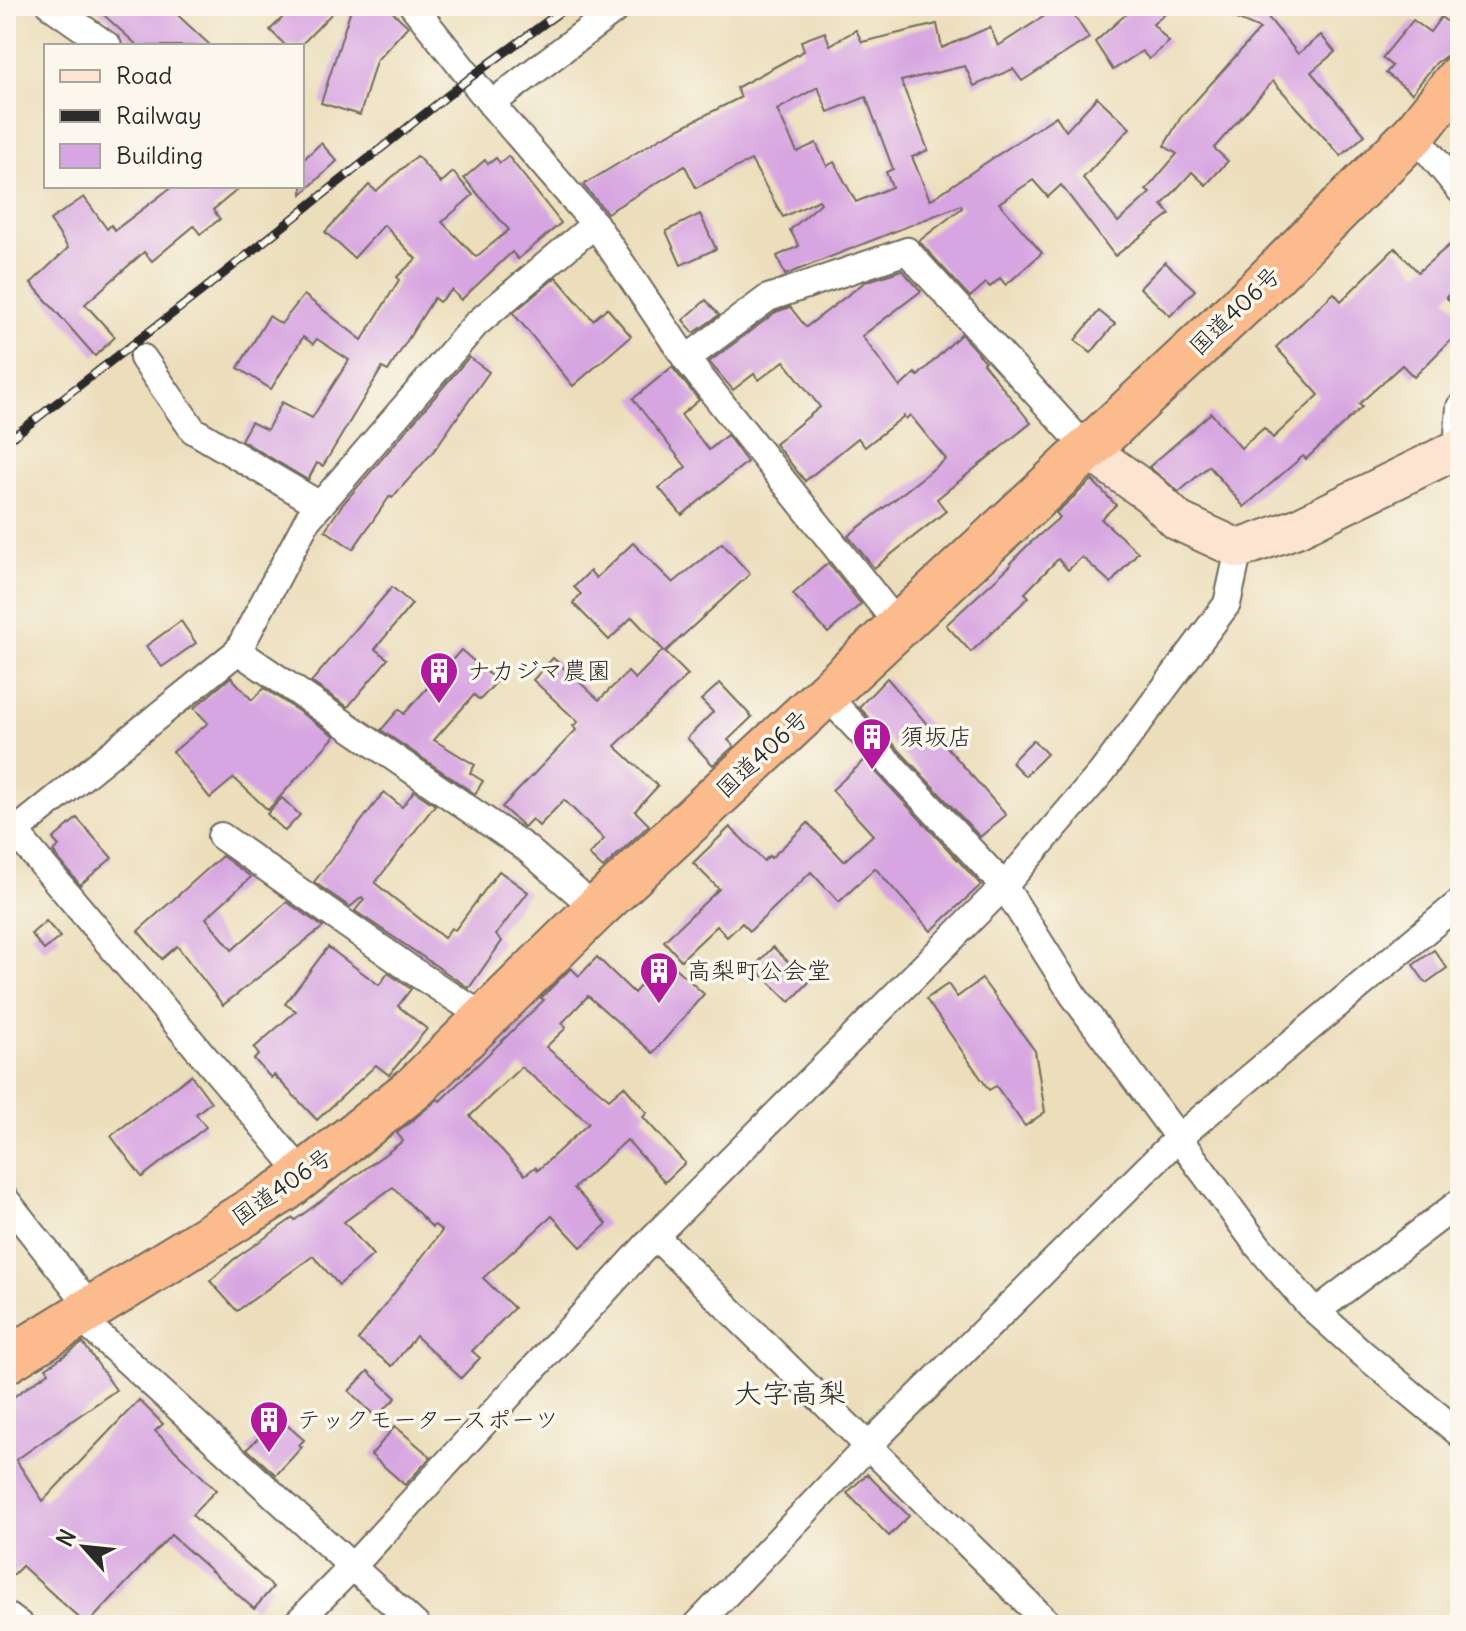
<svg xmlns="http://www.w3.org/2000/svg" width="1466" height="1631" viewBox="0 0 1466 1631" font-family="Delius,'Klee One',sans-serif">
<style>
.building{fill:#d7a5e1;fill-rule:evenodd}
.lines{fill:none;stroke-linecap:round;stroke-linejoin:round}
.street-casing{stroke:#6f6a5d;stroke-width:30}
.secondary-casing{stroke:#6f6a5d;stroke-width:42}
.highway-casing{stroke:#6f6a5d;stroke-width:48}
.street{stroke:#fff;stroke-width:26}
.secondary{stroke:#fde4d1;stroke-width:38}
.highway{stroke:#fbbb8c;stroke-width:44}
.rail-casing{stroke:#2b2b2b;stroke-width:9}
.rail{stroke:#fbf7ec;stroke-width:6;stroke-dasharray:18;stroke-linecap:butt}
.labels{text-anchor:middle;stroke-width:7;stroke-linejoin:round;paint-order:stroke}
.street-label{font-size:24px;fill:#2b2b2b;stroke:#fbf7ec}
.poi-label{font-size:24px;fill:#2b2b2b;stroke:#fbf7ec;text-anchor:start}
.quarter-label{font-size:28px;fill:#2b2b2b;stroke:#fbf7ec}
</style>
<rect width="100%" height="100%" fill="#fbf7ec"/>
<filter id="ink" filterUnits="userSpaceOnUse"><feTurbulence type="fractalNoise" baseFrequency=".0125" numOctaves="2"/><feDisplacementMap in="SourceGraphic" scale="16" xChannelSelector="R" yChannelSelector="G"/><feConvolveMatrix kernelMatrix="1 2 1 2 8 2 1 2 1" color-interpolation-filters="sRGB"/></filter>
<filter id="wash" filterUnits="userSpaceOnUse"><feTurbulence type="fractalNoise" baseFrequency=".006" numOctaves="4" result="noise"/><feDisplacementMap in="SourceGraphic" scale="32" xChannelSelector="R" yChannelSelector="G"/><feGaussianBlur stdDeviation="1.8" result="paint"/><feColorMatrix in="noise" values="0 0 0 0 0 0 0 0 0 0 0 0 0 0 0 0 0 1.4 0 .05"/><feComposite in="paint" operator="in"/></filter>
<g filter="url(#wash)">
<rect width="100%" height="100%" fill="#ecdebb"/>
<g id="blocks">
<!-- building -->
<g class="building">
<path d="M94 6H168L211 46H138Z"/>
<path d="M294 6H339L300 46H286L270 30Z"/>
<path d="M352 6H386L408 26 376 61 360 115 321 103Z"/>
<path d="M1060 6H1068L1089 38 1022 81 1013 69 974 86 965 66 901 81 928 150 912 157 930 200 1056 116 1066 131 1097 97 1130 128 1083 178 1118 222 1150 193 1146 190 1177 154 1164 146 1181 117 1260 29 1206 6H1259L1298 54 1321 35 1335 52 1311 72 1365 135 1341 156 1273 81 1214 148 1228 161 1206 185 1192 172 1162 205 1170 214 1115 256 1061 185 1048 197 1033 180 999 203 1042 253 1006 285 1000 278 990 287 986 283 970 297 919 241 962 208 961 205 785 275 777 256 799 246 790 230 821 203 819 200 783 217 751 160 696 188 685 166 607 213 583 185 662 137 741 97 736 88 804 51 801 41 825 32 830 45 856 30 862 42 937 24 942 48 990 27 998 46ZM818 87 828 112 866 97 893 169 886 172 892 187 856 202 834 162 827 166 816 143 797 152 777 110Z"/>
<path d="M1135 6H1175L1153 24 1169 42 1149 59 1142 51 1113 70 1095 42Z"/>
<path d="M1441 17 1460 32V52L1450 53 1436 63 1412 93 1386 73 1392 66 1382 58 1413 20 1430 32Z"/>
<path d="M321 143 337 161 302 194V161Z"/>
<path d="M417 156 441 183 453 172 473 195 442 222 476 257 509 230 464 178 485 160 488 164 496 158 500 163 508 156 561 223 518 259 512 252 461 300 452 290 439 302 434 298 388 371 382 368 323 466 317 463 308 480 241 440 251 422 267 430 282 402 312 418 349 360 317 339 313 344 303 337 271 389 238 368 269 316 281 324 304 295 362 340 399 280 397 277 416 259 384 225 354 258 325 232 369 185 376 191Z"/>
<path d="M173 186H242L213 210 220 219 200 234 194 226 152 261 144 252 85 304 115 337 95 356 31 283 68 248 50 220 84 197 107 229 111 225 115 230Z"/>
<path d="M700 214 716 249 681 265 666 231Z"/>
<path d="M1460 236V285L1446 297 1460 311V331L1414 377 1402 365 1359 404 1362 407 1306 459 1303 456 1244 507 1209 466 1179 492 1149 467 1211 413 1241 448 1264 428 1273 438 1319 395 1276 347 1334 293 1341 301 1395 248 1418 272Z"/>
<path d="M1165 262 1195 290 1170 316 1140 288Z"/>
<path d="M902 270 921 291 862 336 900 387 915 373 918 376 961 334 985 361 983 363 1031 423 937 499 946 511 874 568 848 536 946 459 910 415 906 419 904 416 865 447 858 438 805 481 775 444 820 407 784 361 759 380 754 374 733 390 709 362 776 312 790 307 806 327 865 282Z"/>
<path d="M556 277 593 320 607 308 631 336 573 386 513 313Z"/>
<path d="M706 300 719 315 694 333 683 320Z"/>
<path d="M1099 311 1115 324 1091 353 1075 340Z"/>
<path d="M469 357 489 372 433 452 392 498 390 496 353 549 325 530 342 505Z"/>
<path d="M672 367 699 400 681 415 709 450 727 435 747 462 682 515 659 488 686 467 633 399Z"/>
<path d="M1092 480 1116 505 1101 519 1138 552 1111 583 1082 557 1068 570 1058 559 1025 593 1029 597 971 652 946 625 1011 565 1010 563 1029 544 1060 517 1056 513Z"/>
<path d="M633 543 673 583 722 543 750 574 665 652 632 617 609 640 573 603 581 594 574 587 590 571 596 578Z"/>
<path d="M828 563 861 604 828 633 793 594Z"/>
<path d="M392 587 412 604 375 649 388 659 348 707 311 682Z"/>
<path d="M181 621 196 643 162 667 146 646Z"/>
<path d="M461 650 497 681 480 700 474 695 434 740 475 765 470 773 483 781 475 794 381 730 399 709 404 714Z"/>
<path d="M663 650 688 675 615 746 658 786 635 811 649 825 603 868 589 855 604 839 564 800 539 826 532 819 524 827 502 807 576 730 573 726 578 722 533 680 553 658 599 700 628 672 635 679Z"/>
<path d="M231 677 252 700 264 688 335 736 268 810 234 778 210 798 173 752 208 723 194 708Z"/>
<path d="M887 678 1006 815 980 837 859 707Z"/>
<path d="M720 683 752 717 728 740 734 746 713 765 687 738 713 712 701 700Z"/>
<path d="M1033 740 1047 754 1025 776 1011 762Z"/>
<path d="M865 760 981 885 931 931 875 868 839 902 811 872 750 931 742 923 727 937 717 926 681 960 664 941 719 889 693 863 730 827 764 861 769 856 771 858 808 823 844 861 873 835 832 790Z"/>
<path d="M414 791 435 805 375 883 444 938 451 928 455 930 499 871 528 892 496 935 502 941 469 988 355 911 364 899 362 897 350 907 314 882 384 792 402 807Z"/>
<path d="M282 798 300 815 285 831 267 814Z"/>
<path d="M77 818 112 858 80 885 53 852 59 846 53 839Z"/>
<path d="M222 856 251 877 206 918 232 950 287 902 323 927 223 1005 177 946 162 959 138 931Z"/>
<path d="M46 921 60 937 44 950 31 934Z"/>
<path d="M328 947 379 985 388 973 411 989 398 1006 427 1029 389 1075 376 1065 317 1120 274 1075 271 1078 254 1059 259 1055 254 1048 296 1011 285 1004Z"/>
<path d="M773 947 809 982 790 1002 754 967Z"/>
<path d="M1434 950 1447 968 1426 983 1413 965Z"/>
<path d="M597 957 634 993 664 958 704 994 653 1053 588 996 562 1023 566 1028 546 1047 609 1099 624 1086 647 1113 643 1117 685 1163 665 1182 627 1140 574 1188 607 1224 581 1247 552 1216 483 1278 514 1308 472 1351 480 1358 461 1378 416 1336 392 1366 358 1340 442 1231 435 1225 432 1227 393 1187 344 1222 373 1255 339 1285 313 1256 237 1311 210 1281 233 1260 293 1218 295 1220 403 1141 397 1133 438 1099 440 1101 544 1000 541 998 571 968 579 976ZM521 1067 589 1123 538 1170 535 1167 525 1175 470 1116Z"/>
<path d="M982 979 1035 1051 1045 1112 1025 1126 996 1086 989 1090 926 999 948 984 957 997Z"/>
<path d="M191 1075 211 1102 196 1114 206 1127 142 1177 111 1136Z"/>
<path d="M83 1343 116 1390 16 1460 43 1501 139 1400 163 1424 155 1431 216 1490 192 1515 273 1587 254 1609 171 1535 87 1625 22 1566 6 1582V1402L49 1372 46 1368Z"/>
<path d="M368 1371 396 1398 376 1417 349 1391Z"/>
<path d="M279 1418 304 1440 299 1445 302 1447 276 1475 247 1449Z"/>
<path d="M395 1426 431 1457 405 1485 371 1455Z"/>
<path d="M867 1474 909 1516 889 1536 847 1493Z"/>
</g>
</g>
</g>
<g filter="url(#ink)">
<use href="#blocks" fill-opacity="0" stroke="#6f6a5d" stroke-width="2"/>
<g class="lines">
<!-- street casing -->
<g class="street-casing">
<g id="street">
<path d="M51 6 108 46"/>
<path d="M413 6 491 104 595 224 686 359 899 626"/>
<path d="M491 104 620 6"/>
<path d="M1414 134 1460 190"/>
<path d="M143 358 193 430 320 505"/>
<path d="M686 359 768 298 907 251 1087 449"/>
<path d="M1457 449 1460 407"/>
<path d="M238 651 526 848 596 909"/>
<path d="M826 695 1004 886 1073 995 1258 1246 1309 1305 1361 1352 1460 1434"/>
<path d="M15 832 304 1175"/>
<path d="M221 836 413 971 486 1018"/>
<path d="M6 839 238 651 308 519 476 324 595 224"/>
<path d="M6 1200 92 1309"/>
<path d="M655 1236 1050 1625"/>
<path d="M1317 1311 1460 1202"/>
<path d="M78 1316 416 1625"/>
<path d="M6 1615 20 1625"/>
<path d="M295 1625 353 1566 655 1236 1004 886 1102 772 1227 604 1239 549"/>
<path d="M697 1625 869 1445 1178 1138 1460 902"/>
</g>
</g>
<!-- secondary casing -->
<g class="secondary-casing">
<path id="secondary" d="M1087 449 1150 494 1178 521 1239 549 1297 528 1460 448"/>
</g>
<!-- highway casing -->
<g class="highway-casing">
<path id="highway" d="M6 1361 284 1190 414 1088 596 909 1256 292 1414 134 1460 76"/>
</g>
<!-- street -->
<use href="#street" class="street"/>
<!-- secondary -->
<use href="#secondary" class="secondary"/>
<!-- highway -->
<use href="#highway" class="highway"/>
<!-- rail casing -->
<g class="rail-casing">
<path id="rail" d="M6 442 203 290 471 77 568 6"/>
</g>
<!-- rail -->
<use href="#rail" class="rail"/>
</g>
</g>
<!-- icons -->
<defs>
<g id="building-pin" transform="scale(2)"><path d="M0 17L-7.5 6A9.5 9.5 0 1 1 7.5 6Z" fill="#b5179e" stroke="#fbf7ec"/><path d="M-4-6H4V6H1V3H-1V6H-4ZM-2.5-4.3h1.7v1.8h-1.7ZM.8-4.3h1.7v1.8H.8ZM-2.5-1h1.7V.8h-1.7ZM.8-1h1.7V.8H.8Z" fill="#fff"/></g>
</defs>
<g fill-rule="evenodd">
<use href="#building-pin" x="439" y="671"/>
<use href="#building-pin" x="872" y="737"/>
<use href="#building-pin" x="659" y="971"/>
<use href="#building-pin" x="269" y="1420"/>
</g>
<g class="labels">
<!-- street labels -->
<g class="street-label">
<text transform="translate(1235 311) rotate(-44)" y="8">国道406号</text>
<text transform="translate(762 754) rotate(-43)" y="8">国道406号</text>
<text transform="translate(282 1187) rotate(-35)" y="8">国道406号</text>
</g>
<!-- poi labels -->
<g class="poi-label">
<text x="467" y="679">ナカジマ農園</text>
<text x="900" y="745">須坂店</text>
<text x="687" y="979">高梨町公会堂</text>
<text x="297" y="1428">テックモータースポーツ</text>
</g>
<!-- quarter labels -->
<g class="quarter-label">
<text x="790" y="1403">大字高梨</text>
</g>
</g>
<!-- margin -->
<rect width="1466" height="1631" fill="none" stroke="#fbf7ec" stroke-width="32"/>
<!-- legend -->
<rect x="44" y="44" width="260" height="144" fill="#fbf7ec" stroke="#a8a59f" stroke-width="2"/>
<rect x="60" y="70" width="40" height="12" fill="#fde4d1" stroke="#a8a59f" stroke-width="2"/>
<text x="116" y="84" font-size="24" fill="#2b2b2b">Road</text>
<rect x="60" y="110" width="40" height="12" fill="#2b2b2b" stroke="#a8a59f" stroke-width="2"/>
<text x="116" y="124" font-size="24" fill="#2b2b2b">Railway</text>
<rect x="60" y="144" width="40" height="24" fill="#d7a5e1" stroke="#a8a59f" stroke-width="2"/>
<text x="116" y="164" font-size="24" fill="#2b2b2b">Building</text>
<!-- north arrow -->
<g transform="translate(84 1547) rotate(297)" stroke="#fbf7ec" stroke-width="6" paint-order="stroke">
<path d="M0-6L14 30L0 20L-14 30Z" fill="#2b2b2b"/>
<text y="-12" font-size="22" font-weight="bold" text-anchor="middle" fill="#2b2b2b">N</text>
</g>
</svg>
